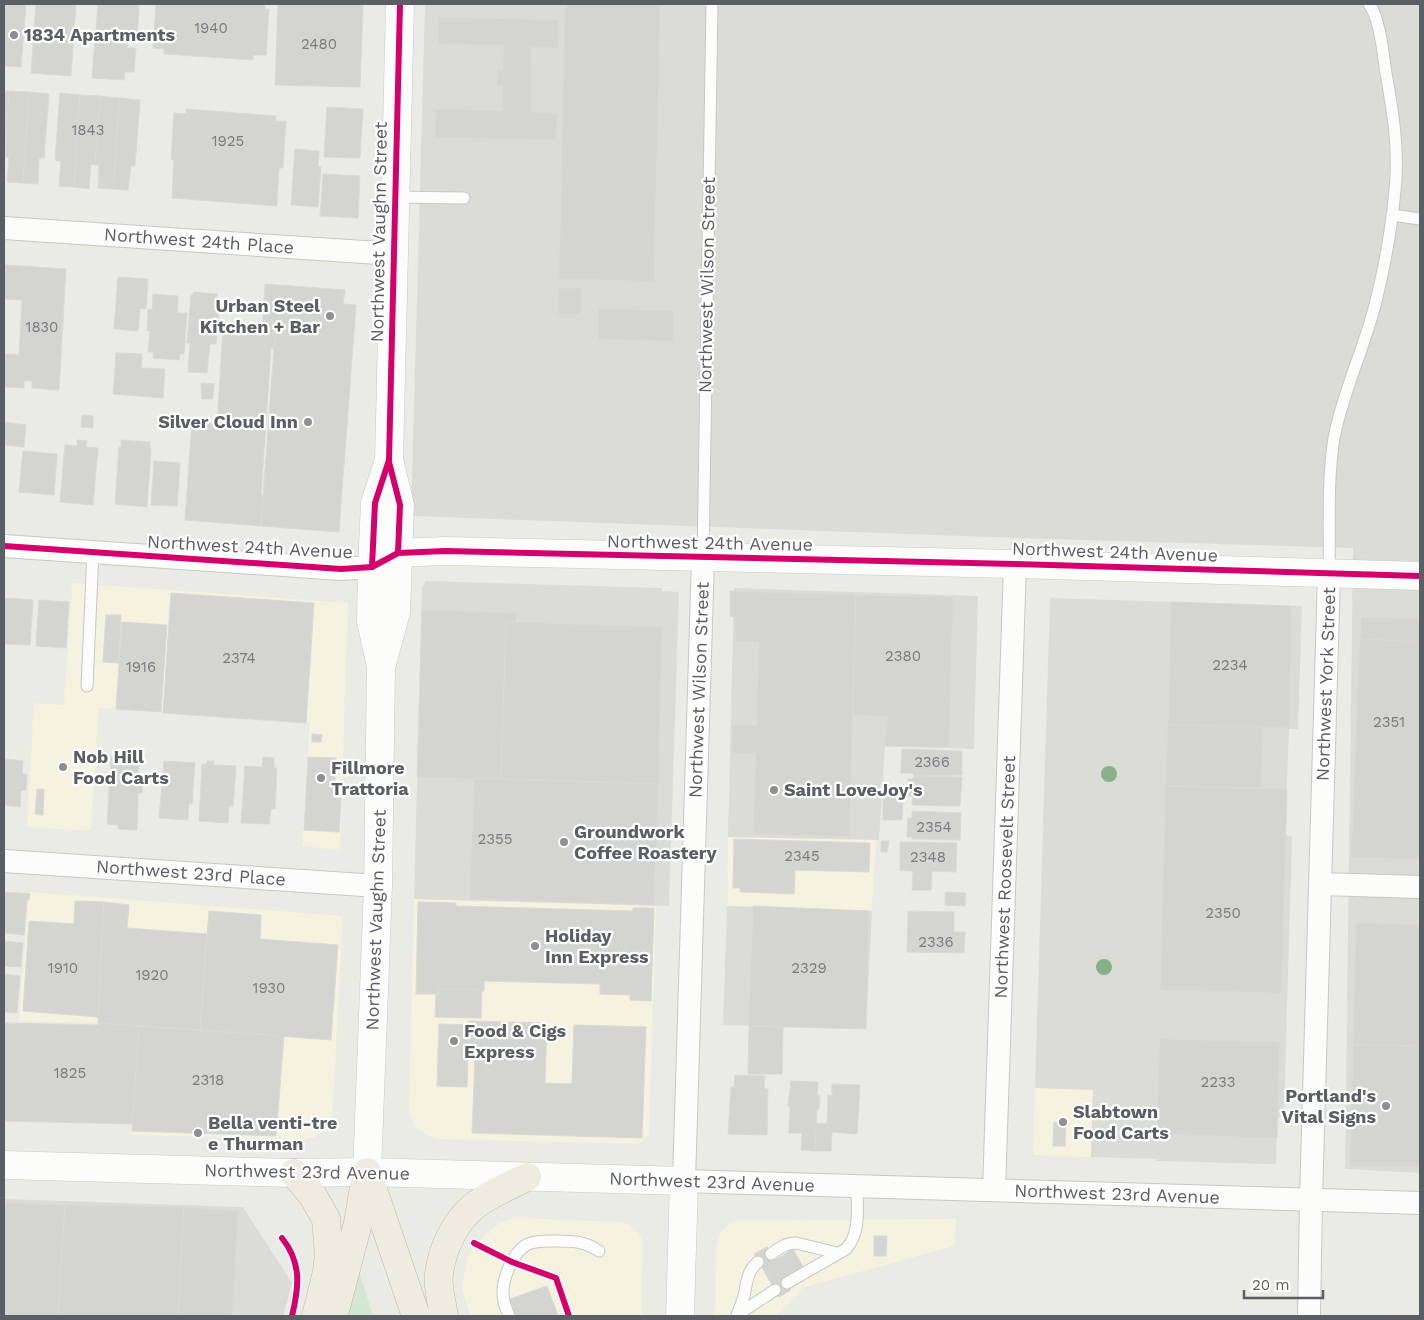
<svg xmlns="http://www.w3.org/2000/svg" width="1424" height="1320" viewBox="0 0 1424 1320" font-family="'Work Sans',sans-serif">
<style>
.commercial{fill:#f5f2df}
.industrial{fill:#dcdcd7}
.green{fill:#d3e8d3}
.building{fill:#d4d4d1;stroke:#dad9d5}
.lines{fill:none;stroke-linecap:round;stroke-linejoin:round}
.service-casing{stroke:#c7c8c6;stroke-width:13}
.minor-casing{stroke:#c7c8c6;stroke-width:24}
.tertiary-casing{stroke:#c7c8c6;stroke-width:29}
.secondary-casing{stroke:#c8c8c7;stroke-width:29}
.motorway-casing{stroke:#c2b894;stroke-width:29}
.service{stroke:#fcfcfb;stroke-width:11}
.minor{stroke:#fcfcfb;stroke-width:22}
.tertiary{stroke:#fcfcfb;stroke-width:28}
.secondary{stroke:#fcfcfb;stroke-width:28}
.motorway{stroke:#eeece0;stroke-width:28}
.cycleway-casing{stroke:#fff;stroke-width:9}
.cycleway{stroke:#d6006c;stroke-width:6}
.tree{fill:#87b18a}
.poi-dot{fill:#8d8f92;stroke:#fff;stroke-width:2}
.labels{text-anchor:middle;stroke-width:4.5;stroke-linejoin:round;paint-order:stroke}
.number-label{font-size:15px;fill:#7a7c80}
.poi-label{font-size:18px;font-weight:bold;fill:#5b5e64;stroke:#fff;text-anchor:start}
.street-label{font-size:18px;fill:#5b5e64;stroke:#fff}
</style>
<rect width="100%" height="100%" fill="#ebebe6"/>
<!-- commercial -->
<g class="commercial">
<path d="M72 583 348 603 340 846 337 850 302 846 310 723H306L99 708 91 831 27 827 34 703 64 705Z"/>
<path d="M728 837 876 840 872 911 727 906Z"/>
<path d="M29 892 343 916 332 1121 322 1132 315 1137 307 1139 132 1135 139 1026 98 1023 19 1021Z"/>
<path d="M414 899 656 906 649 1135 638 1144 439 1139 429 1136 415 1126 411 1118 409 1109Z"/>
<path d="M1035 1088 1093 1090 1091 1157 1033 1155Z"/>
<path d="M515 1218 620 1222 629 1225 641 1237 643 1245 641 1316H470L462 1288 467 1258 471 1251 488 1232 501 1222Z"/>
<path d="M956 1219 954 1246 805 1287 776 1316H715L716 1249 720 1234 728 1225 737 1220Z"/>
</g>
<!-- industrial -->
<g class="industrial">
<path d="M425 4H1420V1173L1345 1169 1353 548 1049 539 411 516Z"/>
<path d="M426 581 662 588V591L679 592 669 906 414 899 422 587Z"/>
<path d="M734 588 978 596 974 749 885 746 879 840 728 837Z"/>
<path d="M1050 598 1302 606 1298 729H1289L1285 835 1292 836 1284 1117H1277L1276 1164 1156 1161V1159L1091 1157 1093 1090 1035 1088Z"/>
<path d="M727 906 872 911 866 1029 723 1025Z"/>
<path d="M4 1199 243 1207 292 1283 283 1316H4Z"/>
</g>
<!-- green -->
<path class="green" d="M359 1271 373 1316H339Z"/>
<!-- building -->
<g class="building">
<path d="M4 4H26L21 67 4 66Z"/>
<path d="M36 4H76L71 76 31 73Z"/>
<path d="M98 4H139L137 43 128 42 127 48H136L134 72H125L124 80 92 78Z"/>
<path d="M156 4H265V9H269L266 55H253V60L164 54V49L153 48Z"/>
<path d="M278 4H363L360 87 275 85Z"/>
<path d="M565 4H660L654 281 559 279Z"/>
<path d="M438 17 559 20 558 48 531 47 530 112 557 113 556 140 435 137 436 109 503 111V85H497V71H503L504 45 438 44Z"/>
<path d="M4 91H9L5 157H4Z"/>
<path d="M9 91 29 92 23 183 7 182 9 157H5Z"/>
<path d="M29 92 49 94 44 158H39L38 184 23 183Z"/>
<path d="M60 93 80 95 74 187 59 186 61 161 55 160Z"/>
<path d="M80 95 100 96 95 165 91 164 89 189 74 187Z"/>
<path d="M100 96 120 98 113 189 98 188 99 165H95Z"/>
<path d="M120 98 140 100 135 166H131L128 190 113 189Z"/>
<path d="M327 107 363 109 360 158 324 157Z"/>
<path d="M186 109 276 116 275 121H286L283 168H279L277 206 172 198 174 160H171L174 113 186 114Z"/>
<path d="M295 149 319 151 318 167H321L318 207 291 205Z"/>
<path d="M323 174 360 176 358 218 320 216Z"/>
<path d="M5 265 66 269 59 390 32 388V381H24V388L4 387V354L19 355 22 300 4 299Z"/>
<path d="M118 277 148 279 146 309 140 308 138 331 114 329Z"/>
<path d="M265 284 345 290 343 304 356 305 339 532 261 526 275 334 262 333Z"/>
<path d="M559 288H581V314H558Z"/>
<path d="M194 292 217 294V298H220L216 344H210L207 373 188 372 190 343H187L191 295H193Z"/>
<path d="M153 294 178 296 177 313H187L184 354H180L179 360 153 358V352H148L150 331H147L148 309 152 310Z"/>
<path d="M598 309 673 311V341L598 339Z"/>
<path d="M223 330 275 334 274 349 271 348 261 494 263 495 261 526 185 520 192 422 217 424Z"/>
<path d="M116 353 142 354 141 368 165 369 163 398 113 394Z"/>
<path d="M201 383 214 384 213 399H202Z"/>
<path d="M82 415 93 416V428L81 427Z"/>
<path d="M4 422 26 425 24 447 4 445Z"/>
<path d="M77 440 87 441 86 447 98 448 93 505 60 502 65 445 77 446Z"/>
<path d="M121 440 150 442V449H151L147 507 115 504 119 447H121Z"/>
<path d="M23 451 57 454 54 495 19 492Z"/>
<path d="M154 461 180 463 177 506 151 505Z"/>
<path d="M730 591 856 595 849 837 753 834 756 753H732V725L757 726 759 642 736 641 735 617 730 616Z"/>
<path d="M171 593 314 603 306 723 163 713Z"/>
<path d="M856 595 953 597 949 747 885 746 888 716 853 715Z"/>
<path d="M4 598 33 600 30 645 4 644Z"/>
<path d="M39 600 69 602 66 648 36 646Z"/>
<path d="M1171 602 1291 606 1289 728 1168 725Z"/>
<path d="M422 610 516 613V623L506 622 501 779 417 777Z"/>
<path d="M106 615H121L119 663 103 662Z"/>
<path d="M1361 617 1420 619V642L1360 639Z"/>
<path d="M122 622 167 625 161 712 116 709Z"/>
<path d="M506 622 662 627 658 784 501 779Z"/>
<path d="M1360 639 1420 642V859L1351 857Z"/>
<path d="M1168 725 1263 727 1261 788 1166 786Z"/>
<path d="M312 734 322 735 321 742H312Z"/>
<path d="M902 749 962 751V775L914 776 912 773H901Z"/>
<path d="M111 757 140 759 138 774H143L142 793H138L137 830 118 829V825L107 824Z"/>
<path d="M263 757 274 758V768H277L275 809H271L269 824 241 823 245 766 262 767Z"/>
<path d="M308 757 336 758 334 798H341L339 832 304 830Z"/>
<path d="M4 759 23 761 22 774H27L26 791 21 790 20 807 4 805Z"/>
<path d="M164 761 195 763 192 804 189 803 188 820 159 818Z"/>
<path d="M207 761H214V765L236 766 233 807 229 806 228 823 199 821 202 764H207Z"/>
<path d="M914 776 962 777 960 806 912 805 913 796H908V779H913Z"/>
<path d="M474 778 658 784 654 905 470 899Z"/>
<path d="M1166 786 1287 789 1281 993 1160 990Z"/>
<path d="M37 789H44L43 815 35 814Z"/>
<path d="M883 794 903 795 902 820H883Z"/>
<path d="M912 811 961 813 960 840 912 839V837H907L908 818H912Z"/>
<path d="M734 839 870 843 869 872 795 870 794 894 740 892V888H733Z"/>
<path d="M881 841H889L887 852H881Z"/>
<path d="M900 842 957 843 956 872 932 871 931 890H912L913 871 900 870Z"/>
<path d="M4 892 30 894 29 900H27L24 935 5 933 4 941 23 943 21 967 4 966Z"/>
<path d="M945 892 966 893 965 906 945 905Z"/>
<path d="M75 901 104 902 98 1017 23 1011 29 921 74 924Z"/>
<path d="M104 902 129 905 127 928 207 934 200 1030 98 1023Z"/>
<path d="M418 902 456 903V906L633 911V908H654L651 1001 630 1000V995L600 994V984L484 981V991L438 989V994H416Z"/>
<path d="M753 906 869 911 866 1029 749 1026Z"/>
<path d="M209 911 261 915 260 939 338 945 331 1040 200 1030Z"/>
<path d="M908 911 954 912V932H965L964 953 907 952Z"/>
<path d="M1356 923 1420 925V1046L1353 1045Z"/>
<path d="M4 974 20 976 17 1013 4 1012Z"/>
<path d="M438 989 482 990 481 1018 435 1017 436 994H438Z"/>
<path d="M469 1021 547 1023 545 1083 572 1084 574 1025 646 1027 642 1138 472 1133 475 1058 468 1057Z"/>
<path d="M4 1023 99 1025V1023L139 1026 133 1124 4 1121Z"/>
<path d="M439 1024 469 1025 467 1087 437 1086Z"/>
<path d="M139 1026 284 1036 276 1136 132 1131Z"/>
<path d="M749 1026 783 1027 782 1074H748Z"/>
<path d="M1160 1039 1280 1042 1277 1138 1157 1134Z"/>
<path d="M1353 1045 1420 1046V1167L1350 1166Z"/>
<path d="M735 1075 765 1076 764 1089H768L767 1135 728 1134 731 1087H734Z"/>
<path d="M791 1081 818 1082 817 1095H820L819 1109H817L815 1151 801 1150 802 1133H789L790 1106H788Z"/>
<path d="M832 1084 860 1085 857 1134 832 1132 831 1151H815L816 1123 827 1124 828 1095 832 1096Z"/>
<path d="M1054 1122H1066L1065 1146H1053Z"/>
<path d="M4 1203 65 1205 58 1316H4Z"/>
<path d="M65 1205 184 1207 178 1316H58Z"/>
<path d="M184 1207 238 1211 232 1316H178Z"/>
<path d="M874 1236H887L886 1256H874Z"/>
<path d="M767 1247 775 1260 793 1249 803 1267 784 1278 791 1290 779 1297 754 1254Z"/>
<path d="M547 1286 558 1316H516L510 1299Z"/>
</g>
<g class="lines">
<!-- service casing -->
<g class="service-casing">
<g id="service">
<path d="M394 197 464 198"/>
<path d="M1392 215 1420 219"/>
<path d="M703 558 712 4"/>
<path d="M1329 574C1330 529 1327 482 1334 438 1343 391 1365 347 1376 301 1386 261 1393 219 1396 178 1398 143 1392 107 1386 73 1383 54 1380 18 1369 4"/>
<path d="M87 686 93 552"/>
<path d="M771 1254C779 1248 786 1243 796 1243L837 1253"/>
<path d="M787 1283 846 1249C861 1233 857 1207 857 1187"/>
<path d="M737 1315 775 1290"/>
<path d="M509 1316C506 1309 503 1302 503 1294 502 1279 514 1250 528 1244 537 1240 549 1241 558 1241 574 1241 586 1242 599 1251"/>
<path d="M737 1316C739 1309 742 1303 744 1296 747 1282 747 1271 758 1262"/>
</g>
</g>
<!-- minor casing -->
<g class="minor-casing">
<g id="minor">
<path d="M4 228 394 254"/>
<path d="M4 546 341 569 372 567"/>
<path d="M703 558 684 1181 1420 1203"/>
<path d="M4 861 378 886"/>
<path d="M1321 884 1420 887"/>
<path d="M994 1190 1015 564"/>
<path d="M1309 1316 1311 1199 1329 574"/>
</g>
</g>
<!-- tertiary casing -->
<g class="tertiary-casing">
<g id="tertiary">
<path d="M398 553 445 551 1015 564 1420 576"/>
<path d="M367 1172 684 1181 680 1316"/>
</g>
</g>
<!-- secondary casing -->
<g class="secondary-casing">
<g id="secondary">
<path d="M382 663 396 612 400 505 389 460"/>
<path d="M4 1165 294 1173 367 1172 378 886 381 667 371 621 372 567 375 503 389 460 400 4"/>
</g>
</g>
<!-- motorway casing -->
<g class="motorway-casing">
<g id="motorway">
<path d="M367 1172 416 1316"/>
<path d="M294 1173 313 1196 326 1219 329 1255 327 1272 316 1316"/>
<path d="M336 1307 358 1223 366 1176"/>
<path d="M444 1316C442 1303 437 1287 439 1274 442 1250 454 1223 473 1207 488 1194 510 1186 527 1177"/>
</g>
</g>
<!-- service -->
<use href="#service" class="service"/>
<!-- minor -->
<use href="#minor" class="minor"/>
<!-- tertiary -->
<use href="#tertiary" class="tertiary"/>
<!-- secondary -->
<use href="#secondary" class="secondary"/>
<!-- motorway -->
<use href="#motorway" class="motorway"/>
<!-- cycleway casing -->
<g class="cycleway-casing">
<g id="cycleway">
<path d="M389 462 400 505 398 553"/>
<path d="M4 546 341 569 372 567 398 553 445 551 1015 564 1420 576"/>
<path d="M372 567 375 503 389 460 400 4"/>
<path d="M282 1238C302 1263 299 1287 292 1316"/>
<path d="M474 1243 512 1262 556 1278 569 1316"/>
</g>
</g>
<!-- cycleway -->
<use href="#cycleway" class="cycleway"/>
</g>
<!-- trees -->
<g class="tree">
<circle cx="1109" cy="774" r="8"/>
<circle cx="1104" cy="967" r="8"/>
</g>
<!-- markers -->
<g class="poi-dot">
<circle cx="14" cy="35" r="5"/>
<circle cx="330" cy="316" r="5"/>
<circle cx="308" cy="422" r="5"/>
<circle cx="63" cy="767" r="5"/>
<circle cx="321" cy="778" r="5"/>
<circle cx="774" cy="790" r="5"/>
<circle cx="564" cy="842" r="5"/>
<circle cx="535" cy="946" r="5"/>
<circle cx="454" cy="1041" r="5"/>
<circle cx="1386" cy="1106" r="5"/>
<circle cx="1063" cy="1122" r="5"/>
<circle cx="198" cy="1133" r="5"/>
</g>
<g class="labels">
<!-- number labels -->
<g class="number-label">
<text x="211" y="33">1940</text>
<text x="319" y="49">2480</text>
<text x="88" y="135">1843</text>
<text x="228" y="146">1925</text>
<text x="42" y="332">1830</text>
<text x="903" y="661">2380</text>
<text x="239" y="663">2374</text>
<text x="1230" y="670">2234</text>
<text x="141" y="672">1916</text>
<text x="1389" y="727">2351</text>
<text x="932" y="767">2366</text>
<text x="934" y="832">2354</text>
<text x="495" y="844">2355</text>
<text x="802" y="861">2345</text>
<text x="928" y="862">2348</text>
<text x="1223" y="918">2350</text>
<text x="936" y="947">2336</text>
<text x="63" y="973">1910</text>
<text x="809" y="973">2329</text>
<text x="152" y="980">1920</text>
<text x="269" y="993">1930</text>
<text x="70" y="1078">1825</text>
<text x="208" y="1085">2318</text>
<text x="1218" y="1087">2233</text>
</g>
<!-- poi labels -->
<g class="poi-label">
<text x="24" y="41">1834 Apartments</text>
<text x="320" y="312" text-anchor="end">Urban Steel<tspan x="320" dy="21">Kitchen + Bar</tspan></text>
<text x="298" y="428" text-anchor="end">Silver Cloud Inn</text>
<text x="73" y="763">Nob Hill<tspan x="73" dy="21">Food Carts</tspan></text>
<text x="331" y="774">Fillmore<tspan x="331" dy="21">Trattoria</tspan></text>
<text x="784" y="796">Saint LoveJoy's</text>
<text x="574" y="838">Groundwork<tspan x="574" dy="21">Coffee Roastery</tspan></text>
<text x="545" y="942">Holiday<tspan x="545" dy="21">Inn Express</tspan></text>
<text x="464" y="1037">Food &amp; Cigs<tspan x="464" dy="21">Express</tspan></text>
<text x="1376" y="1102" text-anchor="end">Portland's<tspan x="1376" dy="21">Vital Signs</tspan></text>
<text x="1073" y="1118">Slabtown<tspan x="1073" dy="21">Food Carts</tspan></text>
<text x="208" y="1129">Bella venti-tre<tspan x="208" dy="21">e Thurman</tspan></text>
</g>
<!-- street labels -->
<g class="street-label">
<text transform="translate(379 232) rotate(-89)" y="6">Northwest Vaughn Street</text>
<text transform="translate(199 241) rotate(4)" y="6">Northwest 24th Place</text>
<text transform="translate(707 285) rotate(-89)" y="6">Northwest Wilson Street</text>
<text transform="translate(710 543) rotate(1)" y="6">Northwest 24th Avenue</text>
<text transform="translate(250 547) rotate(3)" y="6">Northwest 24th Avenue</text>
<text transform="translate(1115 552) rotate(2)" y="6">Northwest 24th Avenue</text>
<text transform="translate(1326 684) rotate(-88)" y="6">Northwest York Street</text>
<text transform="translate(699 690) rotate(-88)" y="6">Northwest Wilson Street</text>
<text transform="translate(191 873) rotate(4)" y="6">Northwest 23rd Place</text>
<text transform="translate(1005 877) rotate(-88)" y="6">Northwest Roosevelt Street</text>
<text transform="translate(376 920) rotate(-88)" y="6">Northwest Vaughn Street</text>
<text transform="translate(307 1172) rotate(1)" y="6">Northwest 23rd Avenue</text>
<text transform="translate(712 1182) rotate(2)" y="6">Northwest 23rd Avenue</text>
<text transform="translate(1117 1194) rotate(2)" y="6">Northwest 23rd Avenue</text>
</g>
</g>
<!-- border -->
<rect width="1424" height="1320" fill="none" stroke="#5b5e64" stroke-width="10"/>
<!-- scale -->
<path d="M1244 1290v8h79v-8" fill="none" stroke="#5b5e64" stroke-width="2.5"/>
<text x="1252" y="1290" font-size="15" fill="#5b5e64" stroke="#ffffff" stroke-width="4" paint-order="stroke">20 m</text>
</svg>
